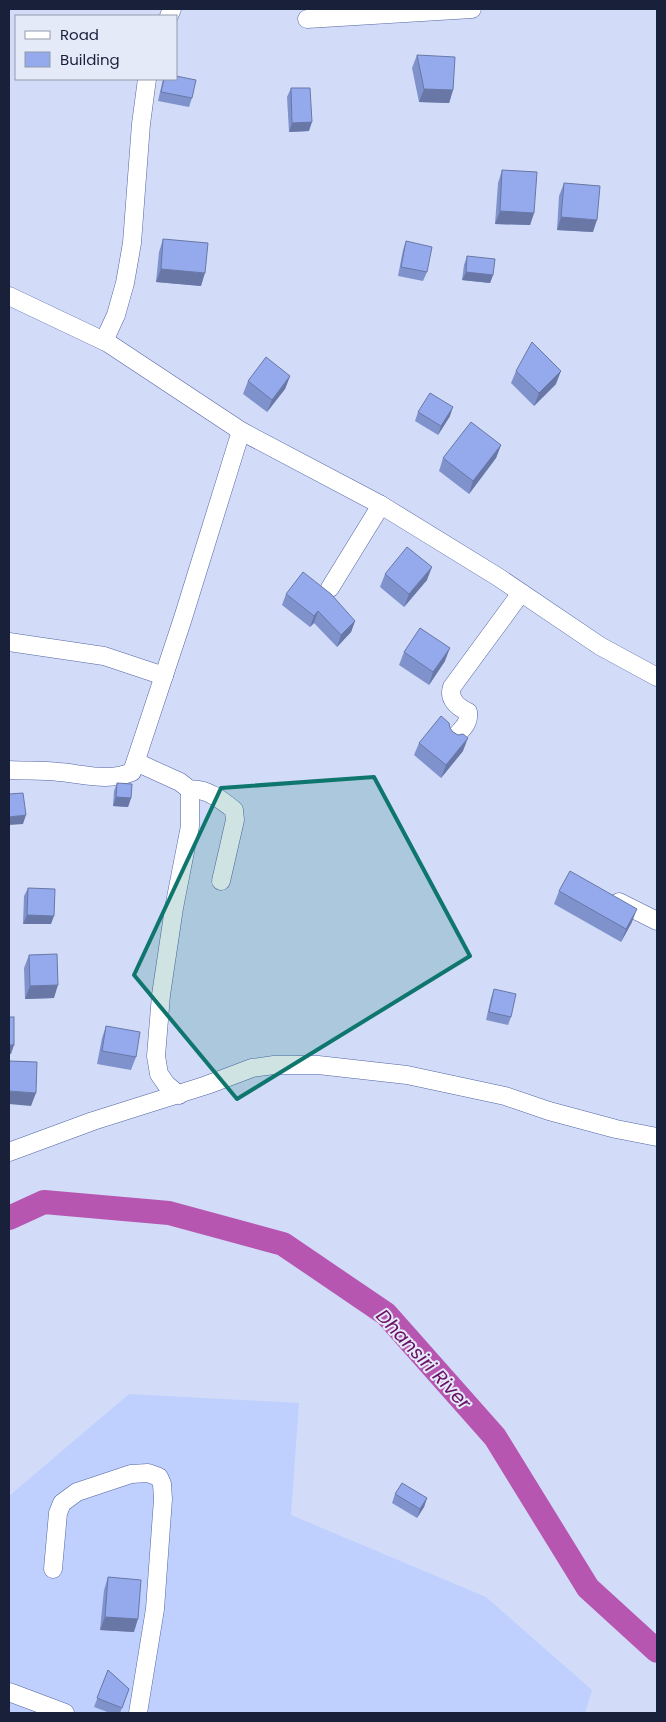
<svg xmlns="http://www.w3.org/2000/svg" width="666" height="1722" viewBox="0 0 666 1722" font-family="Poppins,sans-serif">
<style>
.built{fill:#bfd0fe}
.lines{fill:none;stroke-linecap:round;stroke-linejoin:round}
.river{stroke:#b656b0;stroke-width:24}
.minor-casing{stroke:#5264a3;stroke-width:19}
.minor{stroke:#fff;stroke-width:18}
.wall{fill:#7f92cc}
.shaded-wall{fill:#6877a6}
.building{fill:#94aaed;stroke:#6877a6}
.marked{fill:#0f766e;fill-opacity:0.2;stroke:#0f766e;stroke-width:4;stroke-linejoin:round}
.labels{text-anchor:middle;stroke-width:4;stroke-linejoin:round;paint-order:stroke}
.water-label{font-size:19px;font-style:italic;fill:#6b0f67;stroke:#e4eaf8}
</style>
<rect width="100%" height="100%" fill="#d2dcf9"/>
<!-- built -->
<path class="built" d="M129 1394 299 1403 291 1515 486 1597 592 1690 585 1713H9V1496Z"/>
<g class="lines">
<!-- river -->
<path class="river" d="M9 1218 44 1202 169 1213 283 1244 386 1314 495 1437 588 1588 657 1651"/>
<!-- minor casing -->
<g class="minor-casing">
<g id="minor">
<path d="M169 16 172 9"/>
<path d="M307 19 472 9"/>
<path d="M9 296 108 343 241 431 381 505 498 577 600 646 657 677"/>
<path d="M104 341 116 315 125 283 132 243 141 124 147 79"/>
<path d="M330 588 381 505"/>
<path d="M9 642 104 656 164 676"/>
<path d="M455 737C462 729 470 723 468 712 457 707 448 699 452 687L521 593"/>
<path d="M136 762 180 782 190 790V826L174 908 161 995 156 1056 159 1074 166 1084 179 1095"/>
<path d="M9 770C26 771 43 770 59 772 84 774 108 782 132 772L183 618 241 431"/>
<path d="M190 790C205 787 223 801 234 810L235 820 221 881"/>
<path d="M619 902 657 921"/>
<path d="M9 1152 93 1121 207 1085 252 1068 274 1065H318L407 1075 505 1096 549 1111 616 1129 657 1137"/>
<path d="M53 1569 58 1513 62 1503 77 1492 131 1474 148 1473 159 1477 162 1484 163 1499 155 1609 138 1713"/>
<path d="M9 1692 65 1713"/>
</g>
</g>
<!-- minor -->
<use href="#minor" class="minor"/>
</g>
<!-- wall -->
<g class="wall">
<path d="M417 55 453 90 449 103 419 102 412 68Z"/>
<path d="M163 79H176L192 98 189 107 158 101Z"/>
<path d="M291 88 309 131 289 132 287 97Z"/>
<path d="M502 170 534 213 530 225 495 224 498 183Z"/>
<path d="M564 183 593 232 557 230 559 196Z"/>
<path d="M163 239 201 286 156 282 159 252Z"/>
<path d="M406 241 427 272 423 281 398 276 403 250Z"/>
<path d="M467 256 493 275 490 283 462 280 464 265Z"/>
<path d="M516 371 556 384 534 406 511 383Z"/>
<path d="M290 376 285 389 267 412 243 394 248 381Z"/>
<path d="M418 412 450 416 438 435 415 421Z"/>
<path d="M501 445 496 458 469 494 439 471 443 458Z"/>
<path d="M385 574 427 580 404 607 380 587Z"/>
<path d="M286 594 355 621 351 632 337 647 314 623 310 627 282 605Z"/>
<path d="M404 652 445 661 429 685 399 665Z"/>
<path d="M450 728 463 751 441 778 414 755 419 743Z"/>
<path d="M117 783 131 798 128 807 113 806 114 791Z"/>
<path d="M28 888 51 924H23L24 896Z"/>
<path d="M559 891 632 922 621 942 554 904Z"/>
<path d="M29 955 54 998 25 999 24 968Z"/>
<path d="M494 989 511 1017 508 1025 486 1020 491 998Z"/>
<path d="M106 1026 136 1057 131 1070 97 1064 102 1038Z"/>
<path d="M395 1494 427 1498 424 1507 417 1518 392 1503Z"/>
<path d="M108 1577 134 1632 100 1630 104 1590Z"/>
<path d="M108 1670 129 1689 120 1713H110L94 1707Z"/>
</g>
<!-- shaded-wall -->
<g class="shaded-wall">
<path d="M424 89 453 90 449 103 419 102Z"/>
<path d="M312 122 309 131 289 132 292 123Z"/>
<path d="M500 211 534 213 530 225 495 224Z"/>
<path d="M561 217 597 220 593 232 557 230Z"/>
<path d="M161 269 205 273 201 286 156 282Z"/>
<path d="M466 272 493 275 490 283 462 280Z"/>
<path d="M561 371 556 384 534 406 539 393Z"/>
<path d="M290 376 285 389 267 412 272 400Z"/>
<path d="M453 407 450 416 438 435 441 426Z"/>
<path d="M501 445 496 458 469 494 473 481Z"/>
<path d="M432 567 427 580 404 607 409 594Z"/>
<path d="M318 611 314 623 310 627 314 616Z"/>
<path d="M355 621 351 632 337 647 341 635Z"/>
<path d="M450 648 445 661 429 685 433 672Z"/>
<path d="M468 738 463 751 441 778 446 765Z"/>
<path d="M116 797 131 798 128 807 113 806Z"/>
<path d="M26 815 23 824 9 825V817Z"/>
<path d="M637 909 632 922 621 942 626 929Z"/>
<path d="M27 915 54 916 51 924H23Z"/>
<path d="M58 985 54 998 25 999 30 986Z"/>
<path d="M9 1045H14L11 1054H9Z"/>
<path d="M9 1091 36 1093 31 1106 9 1104Z"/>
<path d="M427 1498 424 1507 417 1518 420 1509Z"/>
<path d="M105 1617 138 1619 134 1632 100 1630Z"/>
</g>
<!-- building -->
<g class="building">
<path d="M417 55 455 57 453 90 424 89Z"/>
<path d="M176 76 196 80 192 98 161 92 164 79H176Z"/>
<path d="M291 88H310L312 122 292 123Z"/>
<path d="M502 170 537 172 534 213 500 211Z"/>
<path d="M564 183 600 186 597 220 561 217Z"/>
<path d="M163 239 208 243 205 273 161 269Z"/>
<path d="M406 241 432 247 427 272 401 267Z"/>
<path d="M467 256 495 259 493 275 466 272Z"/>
<path d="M532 342 561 371 539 393 516 371Z"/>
<path d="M266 357 290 376 272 400 248 381Z"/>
<path d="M430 393 453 407 441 426 418 412Z"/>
<path d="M471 422 501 445 473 481 443 458Z"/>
<path d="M407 547 432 567 409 594 385 574Z"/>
<path d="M303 572 331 594 355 621 341 635 318 611 314 616 286 594Z"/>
<path d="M420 628 450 648 433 672 404 652Z"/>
<path d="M441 716 449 723 450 728 453 732 458 735 463 734 468 738 446 765 419 743Z"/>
<path d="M117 783 132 784 131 798 116 797Z"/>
<path d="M23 793 26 815 9 817V794Z"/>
<path d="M570 871 637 909 626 929 559 891Z"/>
<path d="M28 888 55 889 54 916 27 915Z"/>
<path d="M57 954 58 985 30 986 29 955Z"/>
<path d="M494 989 516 994 511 1017 489 1012Z"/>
<rect x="9" y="1017" width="5" height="28"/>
<path d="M106 1026 140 1032 136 1057 102 1051Z"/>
<path d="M9 1061 37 1062 36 1093 9 1091Z"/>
<path d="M402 1483 427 1498 420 1509 395 1494Z"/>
<path d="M108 1577 141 1580 138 1619 105 1617Z"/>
<path d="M108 1670 129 1689 122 1708 97 1698Z"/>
</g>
<!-- marked area -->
<path class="marked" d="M374 777 470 956 237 1099 134 975 221 788Z"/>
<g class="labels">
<!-- water labels -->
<g class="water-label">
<text transform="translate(424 1359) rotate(47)" y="7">Dhansiri River</text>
</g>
</g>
<!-- border -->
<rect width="666" height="1722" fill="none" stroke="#18203a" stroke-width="20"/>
<!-- legend -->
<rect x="15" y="15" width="162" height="65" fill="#e4eaf8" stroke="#9299ac"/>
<rect x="25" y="31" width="25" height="8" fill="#ffffff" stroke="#9299ac"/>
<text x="60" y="40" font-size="15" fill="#18203a">Road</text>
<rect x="25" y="52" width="25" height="15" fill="#94aaed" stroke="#9299ac"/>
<text x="60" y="65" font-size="15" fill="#18203a">Building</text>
</svg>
